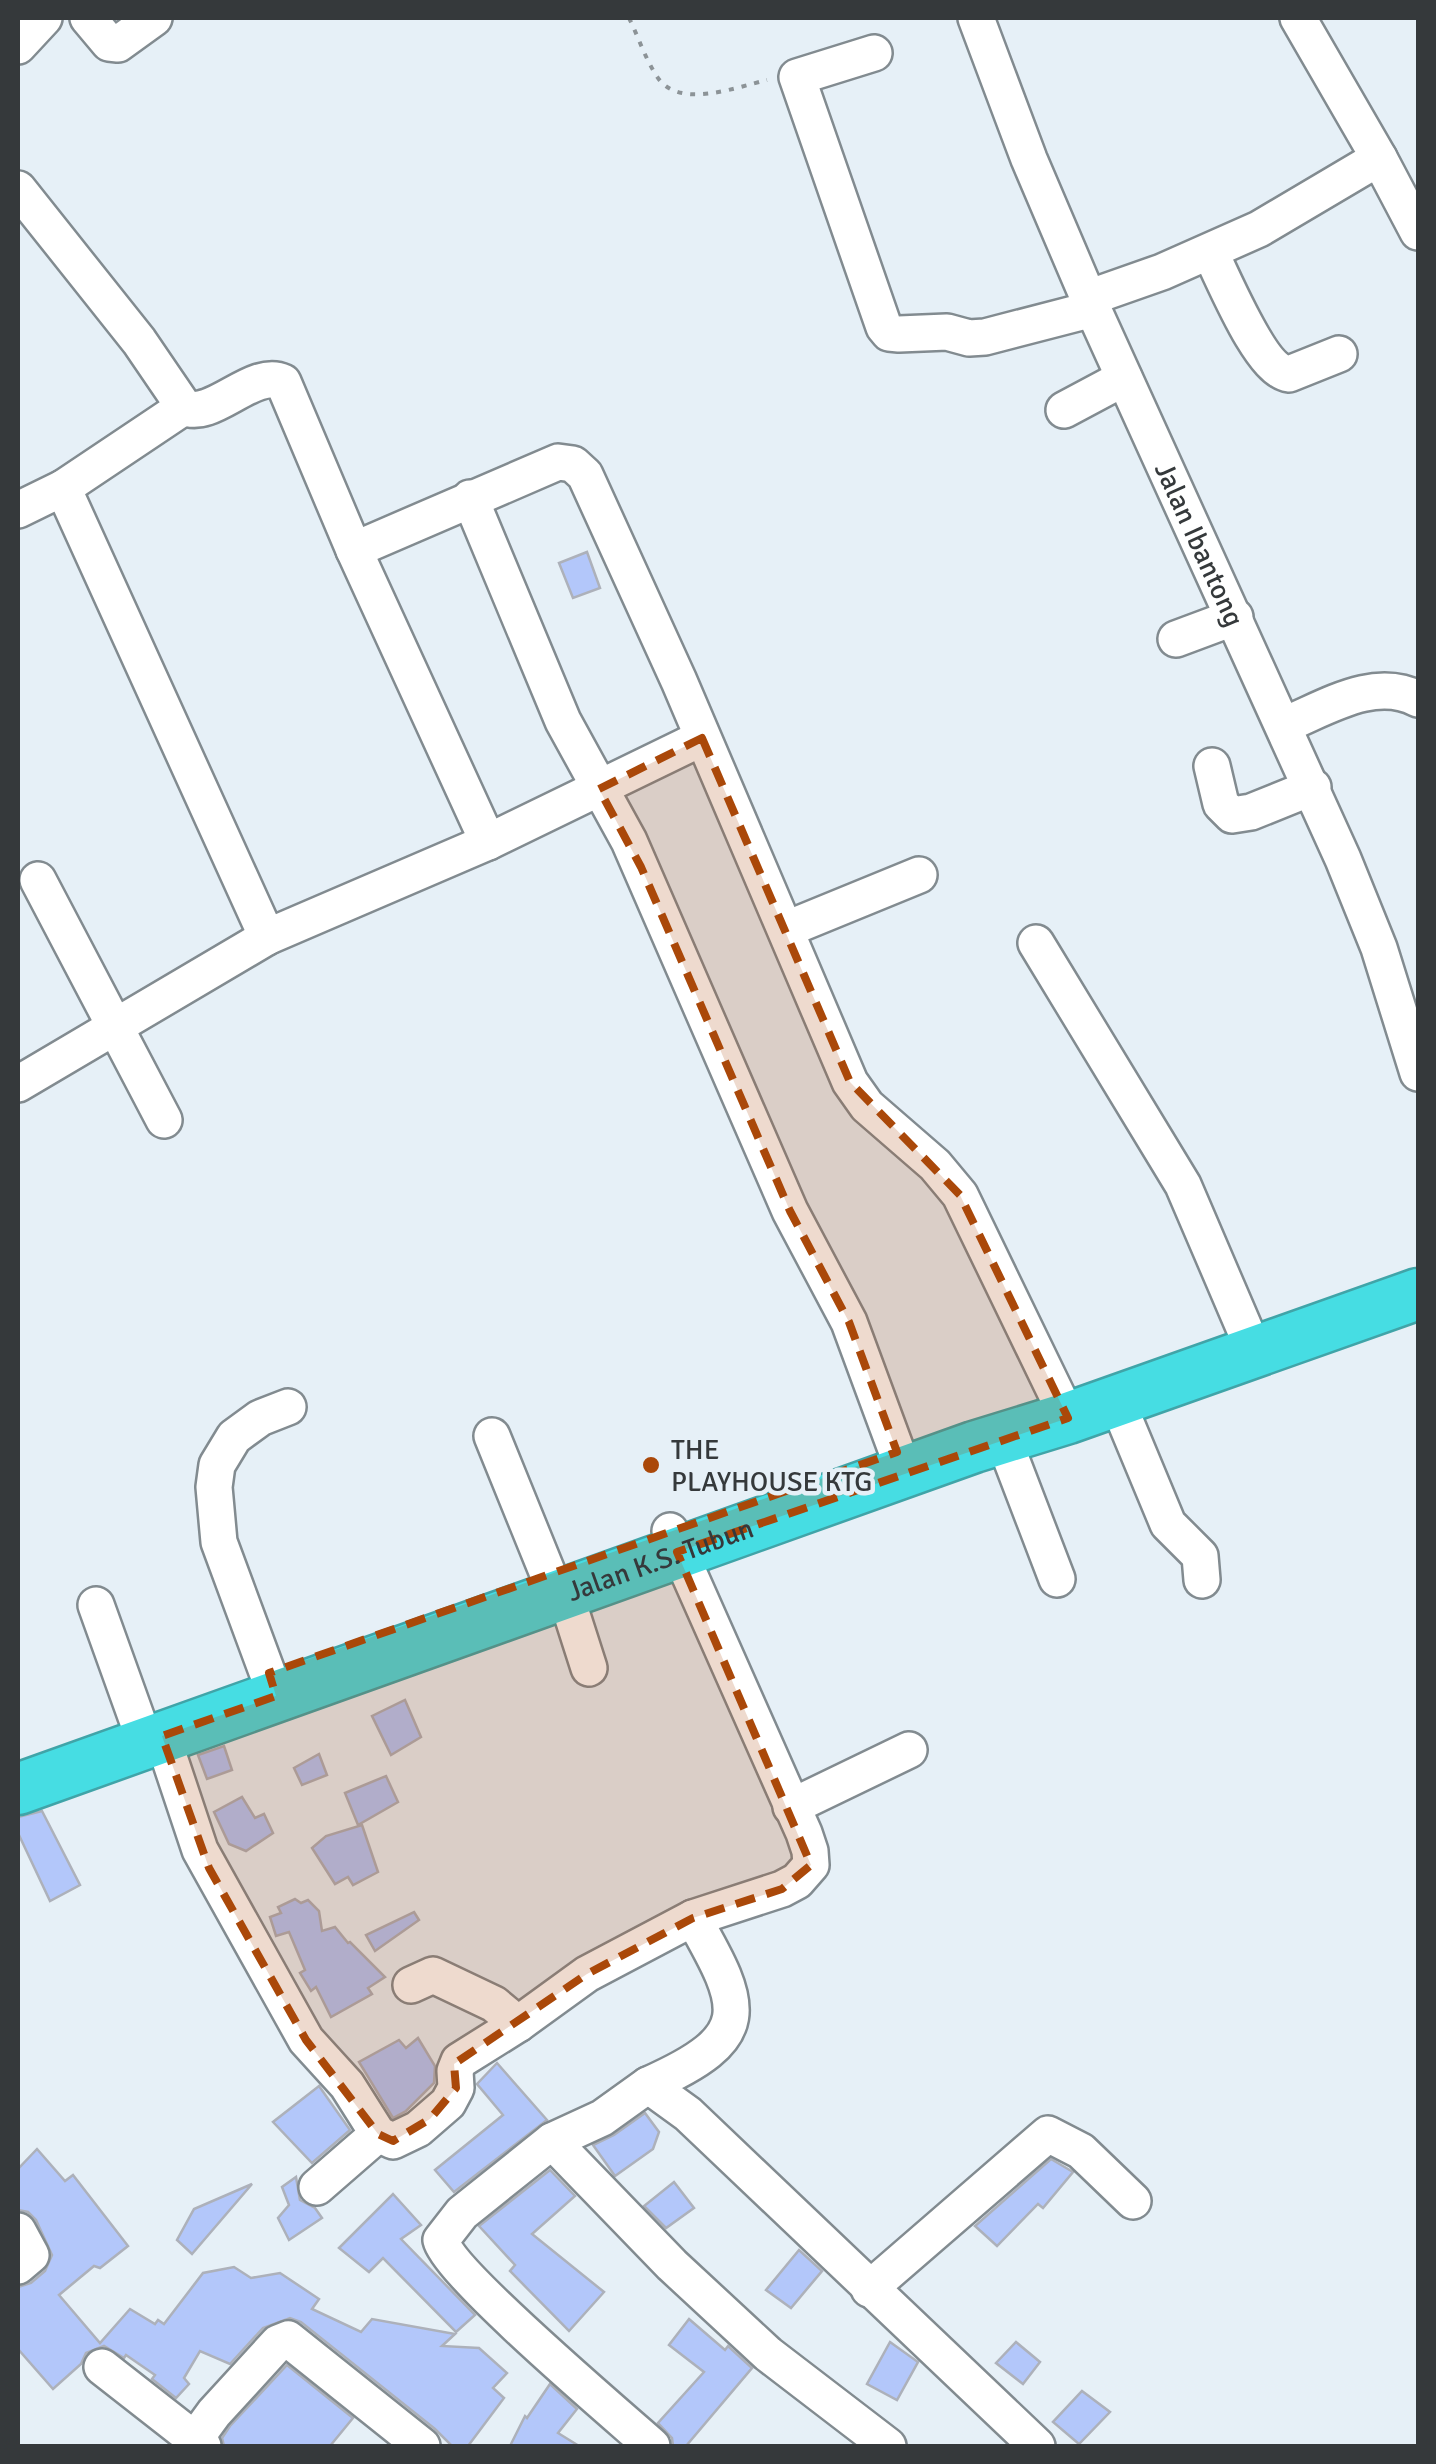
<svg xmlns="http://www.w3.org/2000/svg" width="1436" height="2464" viewBox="0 0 1436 2464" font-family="Signika,sans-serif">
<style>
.building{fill:#b3c7fa;stroke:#adb1ba;stroke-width:2.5}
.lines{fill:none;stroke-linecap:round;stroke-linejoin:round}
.minor-casing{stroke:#828b90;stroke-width:40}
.highway-casing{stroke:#40a4a8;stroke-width:55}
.path{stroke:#8c9397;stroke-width:4;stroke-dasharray:5 8;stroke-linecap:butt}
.minor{stroke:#fff;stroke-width:35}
.highway{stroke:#46dde3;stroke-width:50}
.marked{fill:#aa4809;fill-opacity:0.2;stroke:#aa4809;stroke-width:8;stroke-dasharray:20 12;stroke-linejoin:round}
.poi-dot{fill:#aa4809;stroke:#e6f0f7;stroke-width:4}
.labels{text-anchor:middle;stroke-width:9;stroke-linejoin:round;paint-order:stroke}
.street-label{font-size:28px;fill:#35393b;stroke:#e6f0f7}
.poi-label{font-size:28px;fill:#35393b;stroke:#e6f0f7;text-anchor:start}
</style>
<rect width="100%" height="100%" fill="#e6f0f7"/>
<!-- building -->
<g class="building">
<path d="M587 552 600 588 573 598 559 563Z"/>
<path d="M405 1700 421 1737 391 1755 372 1716Z"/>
<path d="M224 1746 232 1770 207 1779 198 1755Z"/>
<path d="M319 1754 327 1775 302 1785 294 1768Z"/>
<path d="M386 1776 398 1802 358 1825 345 1793Z"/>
<path d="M242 1797 255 1818 264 1814 273 1833 246 1851 229 1844 214 1812Z"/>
<path d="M42 1811 80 1885 50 1901 18 1833V1817Z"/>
<path d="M362 1825 378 1872 353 1885 348 1877 335 1884 312 1848 326 1836Z"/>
<path d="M295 1899 301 1903 308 1900 319 1911 322 1931 335 1927 348 1943 350 1942 385 1977 368 1988 372 1994 331 2017 316 1987 311 1991 300 1973 305 1970 289 1932 276 1936 270 1917 281 1913 278 1907Z"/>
<path d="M414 1912 419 1920 375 1951 366 1935Z"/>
<path d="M418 2038 435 2066 434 2083 406 2111 393 2118 359 2062 399 2040 406 2048Z"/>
<path d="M497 2063 547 2120 454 2192 435 2170 503 2115 477 2084Z"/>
<path d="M319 2086 350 2130 312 2163 273 2122Z"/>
<path d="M645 2113 659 2132 653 2149 615 2176 593 2145 614 2135Z"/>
<path d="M37 2149 65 2181 73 2175 128 2246 100 2268 94 2266 59 2295 100 2343 130 2309 155 2324 158 2320 164 2324 203 2273 234 2267 251 2278 280 2273 319 2299 312 2309 361 2332 372 2319 455 2334 442 2346 479 2348 507 2373 493 2388 504 2398 468 2446H452L435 2429 301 2322 290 2318 263 2328 230 2364 200 2351 184 2378 189 2384 176 2398 152 2379 155 2375 126 2355 124 2358 104 2346 86 2353 81 2364 53 2389 18 2349V2287L31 2283 45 2271 52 2255 36 2220 28 2212 18 2210V2169Z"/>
<path d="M1051 2159 1073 2172 1043 2208 1038 2204 997 2246 975 2226Z"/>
<path d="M550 2170 575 2196 532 2234 604 2292 569 2331 510 2271 515 2265 479 2226Z"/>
<path d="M296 2177 300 2200 315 2208 322 2218 289 2240 278 2218 289 2205 282 2187Z"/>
<path d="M674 2182 694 2208 666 2228 644 2206Z"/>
<path d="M252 2184 192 2254 177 2240 194 2209Z"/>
<path d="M393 2194 421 2225 401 2239 475 2315 456 2332 383 2258 369 2272 339 2248Z"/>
<path d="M799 2250 822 2271 791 2308 766 2290Z"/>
<path d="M689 2319 725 2350 728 2346 752 2368 686 2446H673L672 2438 658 2423 704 2372 669 2345Z"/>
<path d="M890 2342 918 2362 897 2400 867 2384Z"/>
<path d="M1016 2342 1040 2362 1023 2384 996 2363Z"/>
<path d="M287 2365 353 2418 330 2446H224L222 2438 230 2426Z"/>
<path d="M550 2384 577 2409 558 2433 579 2446H510L525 2416 527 2418Z"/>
<path d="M1082 2391 1110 2412 1079 2444 1053 2422Z"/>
</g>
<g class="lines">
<!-- minor casing -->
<g class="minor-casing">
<g id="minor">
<path d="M88 18 109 43 118 44 154 18"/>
<path id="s1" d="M976 18 1029 159 1093 309 1343 859 1379 948 1418 1073"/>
<path d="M18 46 44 18"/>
<path d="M874 53 797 77 884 327 889 333 899 334 947 332 969 338 985 337 1093 309"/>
<path d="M1379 158 1418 232"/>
<path d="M18 189 139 341 184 407C212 421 253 368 283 382L354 550 488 842"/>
<path d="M1210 252C1224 279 1260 370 1289 374L1339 354"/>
<path d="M1088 298 1162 272 1259 229 1379 158 1298 18"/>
<path d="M1064 410 1124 378"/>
<path d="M63 488 184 407"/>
<path d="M470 498 563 721 629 841 790 1211 849 1322 897 1452"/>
<path d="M18 510 63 488 267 937"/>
<path d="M354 550 558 462 573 464 585 475 679 681 850 1082 867 1106 935 1165 960 1195 1068 1418"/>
<path d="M1176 639 1235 617"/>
<path d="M1284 725C1326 708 1374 676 1418 699"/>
<path d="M1212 766 1221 804 1232 815 1251 812 1313 787"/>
<path d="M38 880 164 1120"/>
<path d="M787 929 919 875"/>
<path d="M1036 943 1183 1185 1246 1332"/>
<path d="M18 1084 267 937 488 842 702 738"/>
<path d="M1116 1399 1168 1524 1200 1556 1202 1580"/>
<path d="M492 1436 548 1574"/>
<path d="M1003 1438 1057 1579"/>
<path d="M565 1593 589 1668"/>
<path d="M96 1605 138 1722"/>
<path d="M276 1696 219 1542 214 1487 217 1465 234 1437 260 1418 288 1407"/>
<path d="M162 1736 200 1850 306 2040 347 2085 378 2134 393 2141 418 2129 448 2103 456 2088 455 2071 459 2061 518 2024 587 1974 693 1918 782 1889 797 1881 811 1865 810 1851 804 1833 670 1531"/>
<path d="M791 1807 909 1750"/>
<path d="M693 1918C745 2009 756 2037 648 2085L688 2114 1037 2446"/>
<path d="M411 1985 433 1975 494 2004 518 2024"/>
<path d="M648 2085 602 2118 552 2141 462 2213 441 2240C448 2272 617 2415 652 2446"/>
<path d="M552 2141 672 2265 768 2354 888 2446"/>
<path d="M317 2187 378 2134"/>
<path d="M18 2231 31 2255 18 2266"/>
<path d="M869 2289 1048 2134 1081 2151 1133 2201"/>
<path d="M102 2367 203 2446"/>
<path d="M195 2439 214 2413 278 2343 288 2339 422 2446"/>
</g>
</g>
<!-- highway casing -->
<g class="highway-casing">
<g id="highway">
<path id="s2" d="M18 1789 974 1447 1068 1418 1418 1294"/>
</g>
</g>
<!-- path -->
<path class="path" d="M629 18C638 36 645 58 656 75 677 111 736 87 767 80"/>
<!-- minor -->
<use href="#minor" class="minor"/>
<!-- highway -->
<use href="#highway" class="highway"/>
</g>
<!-- marked area -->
<path class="marked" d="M702 738 850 1082 960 1195 1068 1418 677 1552 811 1865 782 1889 693 1918 587 1974 454 2064 456 2088 430 2119 393 2141 378 2134 306 2040 209 1868 162 1736 276 1696 269 1673 897 1452 849 1322 790 1211 641 867 599 789Z"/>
<!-- markers -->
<circle class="poi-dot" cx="651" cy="1465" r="10"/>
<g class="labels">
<!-- street labels -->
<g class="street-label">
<text dy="10" stroke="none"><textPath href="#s1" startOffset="572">Jalan Ibantong</textPath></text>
<text dy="10" stroke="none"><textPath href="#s2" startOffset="682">Jalan K.S. Tubun</textPath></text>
</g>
<!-- poi labels -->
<g class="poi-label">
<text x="671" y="1459">THE<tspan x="671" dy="32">PLAYHOUSE KTG</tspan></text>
</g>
</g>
<!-- border -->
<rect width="1436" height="2464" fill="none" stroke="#35393b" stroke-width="40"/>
</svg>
